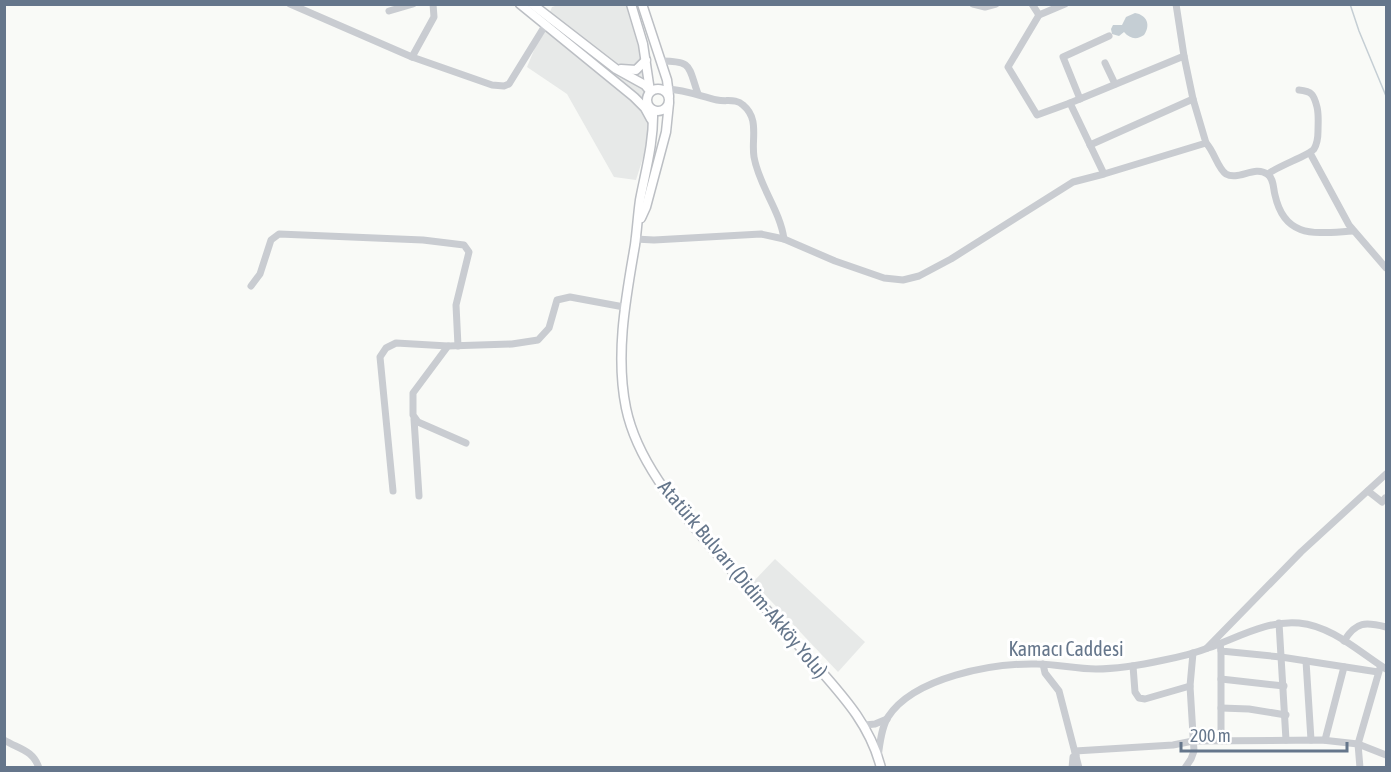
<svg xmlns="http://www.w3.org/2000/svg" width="1391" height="772" viewBox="0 0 1391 772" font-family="'Asap Condensed',sans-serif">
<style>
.built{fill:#e7e9e8}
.water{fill:#c5ced4}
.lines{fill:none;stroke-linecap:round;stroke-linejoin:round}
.stream{stroke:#c5ced4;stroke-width:1.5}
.major-casing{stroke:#bcbfc4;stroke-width:11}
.minor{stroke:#c9ccd1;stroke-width:7}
.major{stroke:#fff;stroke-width:8}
.labels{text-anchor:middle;stroke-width:6;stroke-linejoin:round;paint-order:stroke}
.street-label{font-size:20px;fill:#65768b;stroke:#fff}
</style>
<rect width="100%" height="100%" fill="#f9faf7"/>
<!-- built -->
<g class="built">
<path d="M561 4 626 5 643 44 653 126 636 180 614 177 567 94 527 67 552 7Z"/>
<path d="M775 559 865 642 838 672 753 582Z"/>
</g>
<!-- water -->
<path class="water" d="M1135 13C1147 15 1151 25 1144 35 1137 40 1130 39 1124 32L1119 36 1112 34 1111 29 1113 25H1122L1126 17Z"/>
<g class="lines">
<!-- stream -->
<path class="stream" d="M1350 4 1359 31 1386 96"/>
<!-- major casing -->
<g class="major-casing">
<g id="major">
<path d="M520 4 634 97 645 108 651 119"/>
<path d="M532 4 616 69 645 85 650 91"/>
<path d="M631 4 643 44 650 91"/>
<path d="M642 4 667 80 669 96"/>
<path d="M621 69 636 70 646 60"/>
<circle cx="658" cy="100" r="11"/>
<path d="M653 110C654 141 646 169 640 200 638 214 637 230 635 245 626 297 615 354 626 408 637 461 676 506 710 546 744 585 779 623 813 662 842 695 870 724 881 768"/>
<path d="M641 218 646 207 666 132 669 103"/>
</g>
</g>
<!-- minor -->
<g class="minor">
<path d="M290 4 412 57 492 85 504 86 509 84 546 24"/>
<path d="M973 4 985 7 996 4"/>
<path d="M1032 4 1039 15"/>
<path d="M1065 4 1039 15 1008 67 1037 115 1070 103"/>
<path d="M1176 4 1184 56"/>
<path d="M389 11 413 4"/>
<path d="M412 57 434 17 433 4"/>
<path d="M661 61C693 61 688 66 698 94"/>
<path d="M1105 63 1115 84"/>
<path d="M668 89C685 90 700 96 717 100 726 102 736 98 743 105 760 119 751 139 754 157 759 186 780 210 784 239"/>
<path d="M1080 99 1063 57 1109 36"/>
<path d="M1206 143C1214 151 1218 169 1226 174 1238 181 1255 165 1267 174 1274 178 1273 188 1275 195 1285 240 1317 233 1353 231"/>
<path d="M1090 145 1193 99"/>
<path d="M1310 153 1349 225 1386 268"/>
<path d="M1268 174C1278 166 1310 155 1314 149 1317 144 1318 137 1318 131 1318 123 1319 115 1317 107 1314 95 1312 91 1299 90"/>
<path d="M635 239 654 240 761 234 784 239 835 261 884 278 903 280 919 276 951 259 1073 182 1104 174 1070 103 1184 56 1193 99 1206 143 1104 174"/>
<path d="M251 286 260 274 271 240 279 234 423 240 464 245 469 252 456 305 458 346"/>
<path d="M414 419 419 496"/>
<path d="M466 443 418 422 413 415V393L448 346 512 344 538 340 549 328 557 300 570 297 624 307"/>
<path d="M393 491 380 357 386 348 396 343 448 346"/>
<path d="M1368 491 1382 502 1385 498"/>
<path d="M1279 623 1286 740"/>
<path d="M1344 641C1356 621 1366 622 1386 627"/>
<path d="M1220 644 1221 651 1281 657 1378 672"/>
<path d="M1207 648 1301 552 1386 474"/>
<path d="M1221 651V740"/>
<path d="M1306 661 1311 740"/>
<path d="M1043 664 1045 673 1059 691 1079 768"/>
<path d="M1133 666 1135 692 1139 698 1145 699 1190 686"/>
<path d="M1221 679 1284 686"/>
<path d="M1221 708 1249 709 1286 715"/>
<path d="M865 725 875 724 887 719"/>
<path d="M4 740C19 749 33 750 39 768"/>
<path d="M1325 740 1344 667"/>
<path d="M1075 751 1173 745 1193 741 1322 740 1358 744 1386 755"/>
<path d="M878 757C880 744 881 728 888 717 914 677 993 663 1037 664 1057 664 1076 669 1096 669 1119 669 1141 665 1164 660 1179 657 1193 654 1208 648 1237 638 1267 620 1299 623 1332 626 1359 652 1386 669"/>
<path d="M1072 768 1073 757 1076 755"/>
<path d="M1185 768 1191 759 1194 751 1190 686 1193 653"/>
<path d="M1360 768 1358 744 1380 668"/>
</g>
<!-- major -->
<use href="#major" class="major"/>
</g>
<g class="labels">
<!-- street labels -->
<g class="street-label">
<text transform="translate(743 579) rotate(50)" y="7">Atatürk Bulvarı (Didim-Akköy Yolu)</text>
<text x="1066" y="656">Kamacı Caddesi</text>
</g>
</g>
<!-- border -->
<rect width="1391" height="772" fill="none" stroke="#65768b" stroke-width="12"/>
<!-- scale -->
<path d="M1181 742v9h166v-9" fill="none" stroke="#65768b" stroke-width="3"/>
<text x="1190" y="742" font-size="18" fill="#65768b" stroke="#ffffff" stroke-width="4.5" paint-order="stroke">200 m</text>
</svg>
